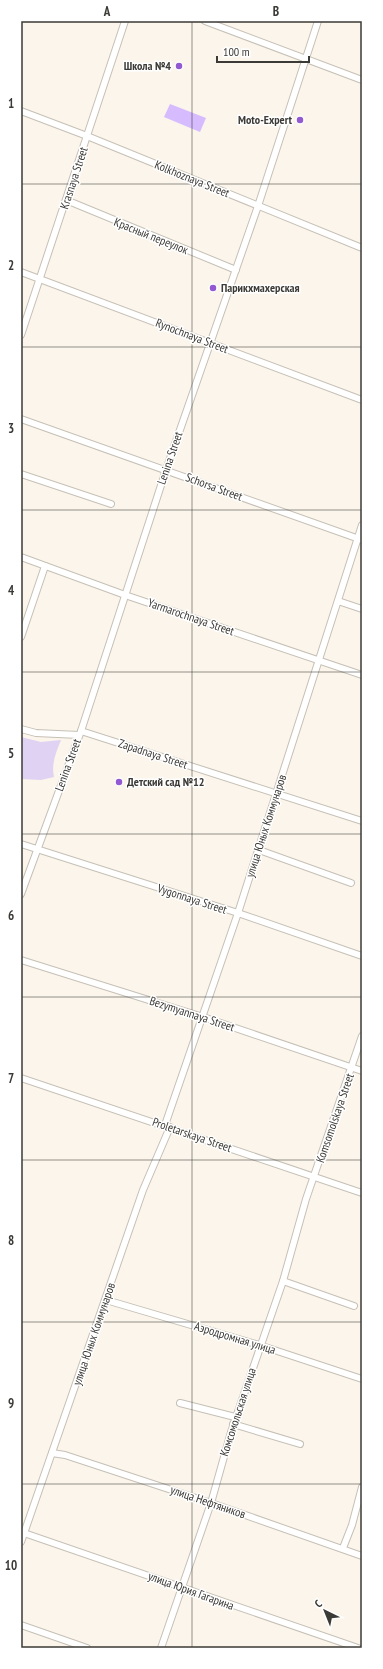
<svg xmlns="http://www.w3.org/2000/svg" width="383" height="1669" viewBox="0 0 383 1669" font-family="'PT Sans Narrow',sans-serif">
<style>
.green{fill:#d6bbfe}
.water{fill:#dfd2f3}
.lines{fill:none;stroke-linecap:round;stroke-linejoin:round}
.minor-casing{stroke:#c6c0b6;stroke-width:8}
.minor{stroke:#fff;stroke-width:6}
.grid{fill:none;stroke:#3c3a36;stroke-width:1;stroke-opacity:0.55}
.poi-dot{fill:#9259d0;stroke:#fff;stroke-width:1.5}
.labels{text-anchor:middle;stroke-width:3;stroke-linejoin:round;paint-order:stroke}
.poi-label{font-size:12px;font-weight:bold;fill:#3c3a36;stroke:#fff;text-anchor:end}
.street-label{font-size:12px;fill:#3c3a36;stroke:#fff}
.neatline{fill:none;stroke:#3c3a36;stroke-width:1.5}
.grid-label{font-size:13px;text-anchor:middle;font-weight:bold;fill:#3c3a36}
</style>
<rect width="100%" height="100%" fill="#fbf5eb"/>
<!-- green -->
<path class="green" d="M170 104 206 118 200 132 164 117Z"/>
<!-- water -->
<path class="water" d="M21 737 41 742 61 740C56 752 51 764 54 777L41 780 21 779Z"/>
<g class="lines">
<!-- minor casing -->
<g class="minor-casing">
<g id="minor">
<path d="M205 21 362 80"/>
<path d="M21 111 87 136 362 248"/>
<path d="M66 200 236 270"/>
<path d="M21 272 362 400"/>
<path d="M21 335 125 21"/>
<path d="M21 419 362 540"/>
<path d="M21 474 111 504"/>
<path d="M21 557 125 595 362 675"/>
<path d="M338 601 362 609"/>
<path d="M21 637 45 566"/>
<path d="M21 729 36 733 79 735"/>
<path d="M81 731 362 821"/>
<path d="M21 844 238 913 362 956"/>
<path d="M259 850 351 883"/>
<path d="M21 894 81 731 166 470 258 206 318 21"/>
<path d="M21 960 203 1017 362 1071"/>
<path d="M21 1078 362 1193"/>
<path d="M165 1125 238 913 362 525"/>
<path d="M283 1281 354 1306"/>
<path d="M106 1300 259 1345 362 1379"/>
<path d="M180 1403 235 1417"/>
<path d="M233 1424 300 1444"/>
<path d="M52 1453 65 1455 211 1503 362 1556"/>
<path d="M24 1533 358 1648"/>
<path d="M21 1542 143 1190 170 1127"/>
<path d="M343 1548 352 1525 362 1487"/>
<path d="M21 1625 87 1648"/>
<path d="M161 1648 211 1503 231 1432 283 1281 306 1199 362 1036"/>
</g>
</g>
<!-- minor -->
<use href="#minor" class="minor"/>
</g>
<!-- grid -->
<path class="grid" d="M192 21V1648M21 184H362M21 347H362M21 510H362M21 672H362M21 834H362M21 997H362M21 1160H362M21 1322H362M21 1484H362"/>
<!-- markers -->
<g class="poi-dot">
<circle cx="179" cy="66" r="4"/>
<circle cx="300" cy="120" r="4"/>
<circle cx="213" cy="288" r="4"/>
<circle cx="119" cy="782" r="4"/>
</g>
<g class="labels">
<!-- poi labels -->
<g class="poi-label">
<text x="171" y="70">Школа №4</text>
<text x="292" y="124">Moto-Expert</text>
<text x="221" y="292" text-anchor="start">Парикхмахерская</text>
<text x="127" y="786" text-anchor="start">Детский сад №12</text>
</g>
<!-- street labels -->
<g class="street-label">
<text transform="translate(74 178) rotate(-72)" y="4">Krasnaya Street</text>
<text transform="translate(192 179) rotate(22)" y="4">Kolkhoznaya Street</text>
<text transform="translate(151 236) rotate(22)" y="4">Красный переулок</text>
<text transform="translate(192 336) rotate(21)" y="4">Rynochnaya Street</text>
<text transform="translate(170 458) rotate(-71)" y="4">Lenina Street</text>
<text transform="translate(214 487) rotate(20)" y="4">Schorsa Street</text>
<text transform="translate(191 617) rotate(19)" y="4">Yarmarochnaya Street</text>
<text transform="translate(153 754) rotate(18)" y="4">Zapadnaya Street</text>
<text transform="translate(68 765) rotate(-70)" y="4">Lenina Street</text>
<text transform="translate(266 826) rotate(-72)" y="4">улица Юных Коммунаров</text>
<text transform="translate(192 899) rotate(18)" y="4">Vygonnaya Street</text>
<text transform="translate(192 1014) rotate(18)" y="4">Bezymyannaya Street</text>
<text transform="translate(335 1118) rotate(-71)" y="4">Komsomolskaya Street</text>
<text transform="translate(192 1135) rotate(19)" y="4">Proletarskaya Street</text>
<text transform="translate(94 1334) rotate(-71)" y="4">улица Юных Коммунаров</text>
<text transform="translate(235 1338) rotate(17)" y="4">Аэродромная улица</text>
<text transform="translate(238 1412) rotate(-72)" y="4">Комсомольская улица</text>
<text transform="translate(208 1502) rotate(19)" y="4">улица Нефтяников</text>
<text transform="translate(191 1591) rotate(20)" y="4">улица Юрия Гагарина</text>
</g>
</g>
<!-- border -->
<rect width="383" height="1669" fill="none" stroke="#ffffff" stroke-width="44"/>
<!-- north arrow -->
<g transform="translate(325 1611) rotate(317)" stroke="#ffffff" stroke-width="3" paint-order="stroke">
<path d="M0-3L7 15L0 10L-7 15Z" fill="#3c3a36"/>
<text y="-6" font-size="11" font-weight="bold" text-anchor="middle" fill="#3c3a36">С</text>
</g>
<!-- scale -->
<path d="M217 56v6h92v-6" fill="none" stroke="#3c3a36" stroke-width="2"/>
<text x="223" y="56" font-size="12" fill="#3c3a36" stroke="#ffffff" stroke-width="3" paint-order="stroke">100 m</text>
<rect x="22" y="22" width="339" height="1625" class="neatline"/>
<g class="grid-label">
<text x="107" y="16">A</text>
<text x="276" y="16">B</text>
<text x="11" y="108">1</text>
<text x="11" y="270">2</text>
<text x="11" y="433">3</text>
<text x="11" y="595">4</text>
<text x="11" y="758">5</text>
<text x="11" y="920">6</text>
<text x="11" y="1083">7</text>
<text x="11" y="1245">8</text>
<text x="11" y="1408">9</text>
<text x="11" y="1570">10</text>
</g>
</svg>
